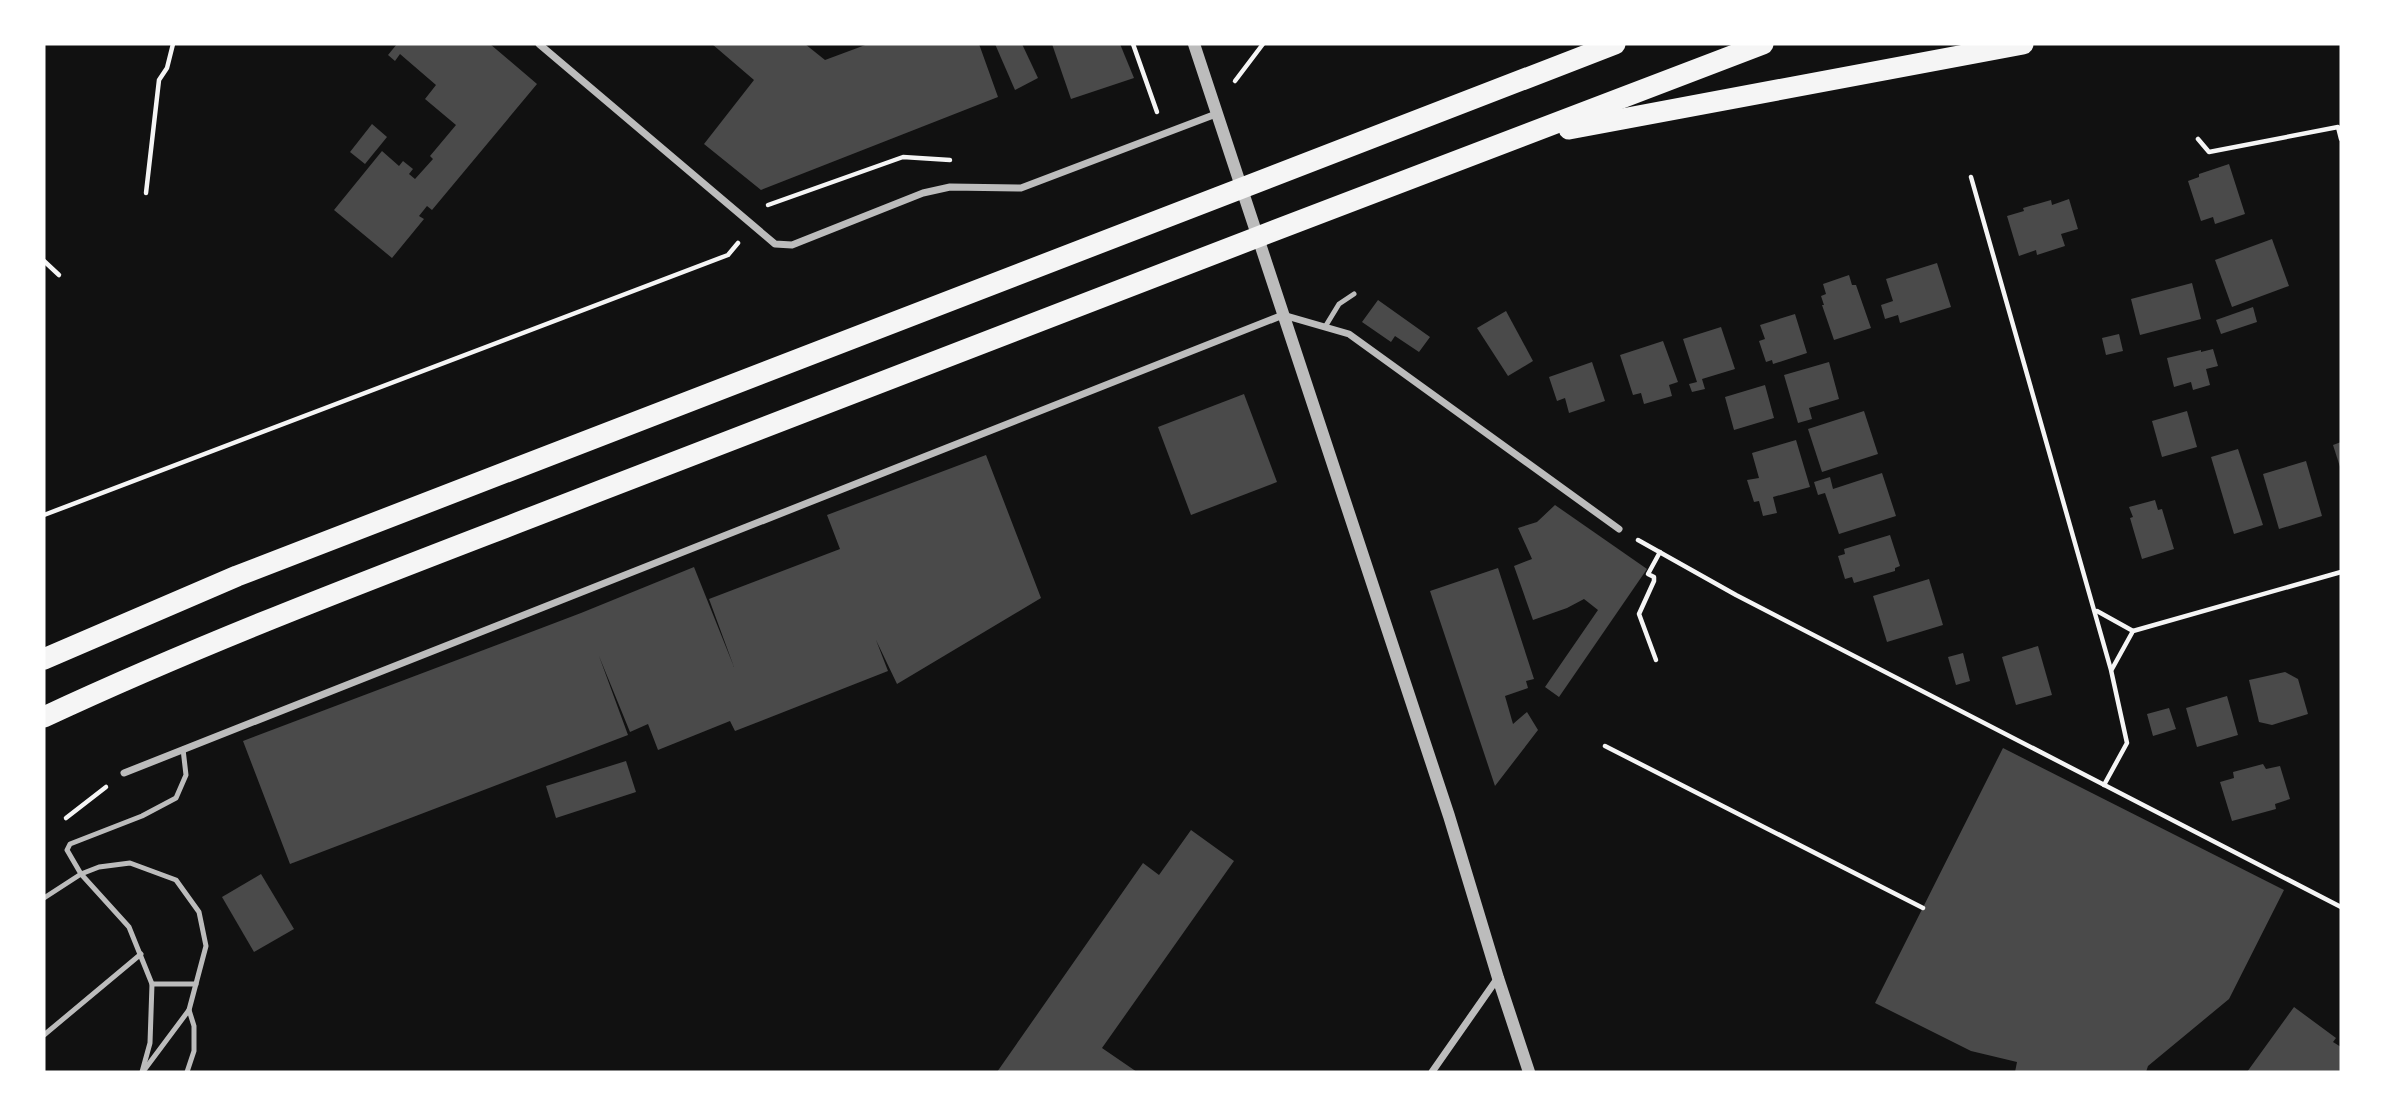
<svg xmlns="http://www.w3.org/2000/svg" width="2385" height="1116" viewBox="0 0 2385 1116" font-family="Literata,serif">
<style>
.building{fill:#4a4a4a}
.lines{fill:none;stroke-linecap:round;stroke-linejoin:round}
.path{stroke:#f5f5f5;stroke-width:4.5}
.service{stroke:#bcbcbc;stroke-width:5}
.minor{stroke:#bcbcbc;stroke-width:7}
.tertiary{stroke:#bcbcbc;stroke-width:12}
.motorway{stroke:#f5f5f5;stroke-width:21}
</style>
<rect width="100%" height="100%" fill="#111"/>
<!-- building -->
<g class="building">
<path d="M397 44H490L537 84 432 210 427 206 419 216 424 219 392 258 334 210 382 151 399 166 403 161 413 169 409 174 415 179 433 159 430 156 456 125 425 99 436 85 400 54 395 61 388 55Z"/>
<path d="M712 44H805L825 60 868 44H979L998 97 761 190 704 144 754 80Z"/>
<path d="M995 44H1022L1038 78 1015 90Z"/>
<path d="M1052 44H1120L1134 78 1071 99Z"/>
<path d="M372 124 387 137 365 164 350 152Z"/>
<path d="M2229 164 2245 214 2215 224 2213 217 2201 221 2188 181 2199 177V174Z"/>
<path d="M2069 199 2078 229 2061 234 2065 246 2037 255 2036 250 2019 256 2007 216 2024 211 2023 208 2051 200 2052 205Z"/>
<path d="M2272 239 2289 286 2232 307 2215 260Z"/>
<path d="M1937 263 1951 307 1900 323 1898 315 1885 319 1881 305 1893 301 1886 279Z"/>
<path d="M1849 275 1852 285H1856L1871 328 1834 340 1822 305H1824L1821 296 1826 294 1823 284Z"/>
<path d="M2192 283 2201 319 2140 335 2131 299Z"/>
<path d="M1378 300 1430 337 1419 352 1395 336 1391 342 1362 322Z"/>
<path d="M2253 307 2257 322 2221 334 2216 320Z"/>
<path d="M1506 311 1533 361 1508 376 1477 328Z"/>
<path d="M1795 314 1807 353 1773 364 1772 360 1766 362 1759 341 1765 339 1760 325Z"/>
<path d="M1721 327 1735 369 1702 379 1705 389 1692 392 1689 384 1697 382 1683 339Z"/>
<path d="M2119 334 2123 351 2106 355 2102 338Z"/>
<path d="M1663 341 1678 382 1669 385 1672 396 1644 404 1641 393 1633 395 1620 355Z"/>
<path d="M2213 349 2218 366 2206 369 2210 385 2193 390 2191 382 2174 387 2167 358 2201 350V352Z"/>
<path d="M1592 362 1605 401 1569 413 1565 398 1557 401 1549 377Z"/>
<path d="M1829 362 1839 399 1809 408 1812 419 1798 423 1784 375Z"/>
<path d="M1765 385 1774 418 1734 430 1725 397Z"/>
<path d="M1244 394 1277 482 1191 515 1158 427Z"/>
<path d="M1864 411 1878 454 1822 472 1808 429Z"/>
<path d="M2187 411 2197 447 2162 457 2152 421Z"/>
<path d="M1796 440 1810 487 1773 497 1777 513 1763 516 1759 501 1754 502 1747 480 1759 478 1752 453Z"/>
<path d="M2341 442V470L2333 445Z"/>
<path d="M2238 449 2263 525 2234 534 2211 457Z"/>
<path d="M986 455 1041 598 897 684 876 640 888 671 735 731 730 721 658 750 648 724 630 732 599 656 628 735 290 864 243 741 581 613 694 567 734 667 709 599 840 549 827 515Z"/>
<path d="M2306 461 2322 516 2279 529 2263 474Z"/>
<path d="M1882 473 1896 516 1839 534 1825 493 1818 495 1814 482 1830 477 1833 489Z"/>
<path d="M2155 500 2158 510 2162 509 2174 549 2142 559 2130 518 2133 517 2129 507Z"/>
<path d="M1555 505 1647 569 1559 697 1545 687 1598 610 1584 599 1567 608 1533 620 1514 566 1532 559 1518 528 1537 522Z"/>
<path d="M1890 535 1900 566 1895 568V571L1854 583 1852 577 1845 579 1838 556 1845 554 1844 549Z"/>
<path d="M1498 568 1534 679 1526 681 1528 688 1505 696 1513 724 1527 712 1538 730 1495 786 1430 591Z"/>
<path d="M1929 579 1943 625 1887 642 1873 596Z"/>
<path d="M2038 646 2052 695 2016 705 2002 657Z"/>
<path d="M1963 653 1970 681 1956 685 1948 657Z"/>
<path d="M2285 672 2298 679 2308 714 2272 725 2259 722 2249 680Z"/>
<path d="M2227 696 2238 735 2197 747 2186 708Z"/>
<path d="M2169 708 2176 729 2153 736 2147 714Z"/>
<path d="M2003 748 2284 890 2229 999 2148 1066 2146 1072H2015L2017 1062 1971 1051 1875 1003Z"/>
<path d="M626 761 636 792 556 818 546 786Z"/>
<path d="M2263 764 2266 769 2280 766 2290 799 2275 804 2276 809 2232 821 2220 782 2234 778 2233 772Z"/>
<path d="M1191 830 1234 861 1102 1048 1137 1072H997L1143 863 1159 875Z"/>
<path d="M261 874 294 929 254 952 222 897Z"/>
<path d="M2294 1007 2336 1038 2333 1042 2341 1047V1072H2247Z"/>
</g>
<g class="lines">
<!-- path -->
<g class="path">
<path d="M1133 44 1157 112"/>
<path d="M1235 81 1263 44"/>
<path d="M2198 139 2209 152 2338 127 2341 139"/>
<path d="M1971 177 2111 670 2127 743 2104 785"/>
<path d="M146 193 159 80 167 68 173 44"/>
<path d="M768 205 903 157 950 160"/>
<path d="M44 261 59 275"/>
<path d="M44 515 728 255 738 243"/>
<path d="M1638 540 1736 595 2341 907"/>
<path d="M2097 611 2133 631"/>
<path d="M1656 660 1639 614 1654 581V577L1648 574 1660 552"/>
<path d="M2112 669 2133 631 2341 572"/>
<path d="M1605 746 1923 908"/>
<path d="M66 818 106 787"/>
</g>
<!-- service -->
<g class="service">
<path d="M1325 327 1339 304 1354 294"/>
<path d="M44 898 81 874 99 867 130 863 176 880 199 912 206 946 189 1010 194 1026V1051L187 1072"/>
<path d="M152 984H196"/>
<path d="M44 1035 141 954"/>
<path d="M145 1069 189 1010"/>
<path d="M142 1072 150 1043 152 984 129 927 81 874 67 850 70 844 142 816 176 798 186 775 183 749"/>
</g>
<!-- minor -->
<g class="minor">
<path d="M539 44 775 244 792 245 923 193 950 187 1021 188 1216 114"/>
<path d="M124 773 1283 315 1349 334 1619 529"/>
<path d="M1432 1072 1497 979"/>
</g>
<!-- tertiary -->
<path class="tertiary" d="M1194 44 1449 816 1498 978 1529 1072"/>
<!-- motorway -->
<g class="motorway">
<path d="M1569 129 2023 44"/>
<path d="M44 659 237 576 1615 44"/>
<path d="M44 717C226 632 415 563 602 490 988 338 1376 193 1763 44"/>
</g>
</g>
<!-- border -->
<rect width="2385" height="1116" fill="none" stroke="#ffffff" stroke-width="91"/>
</svg>
